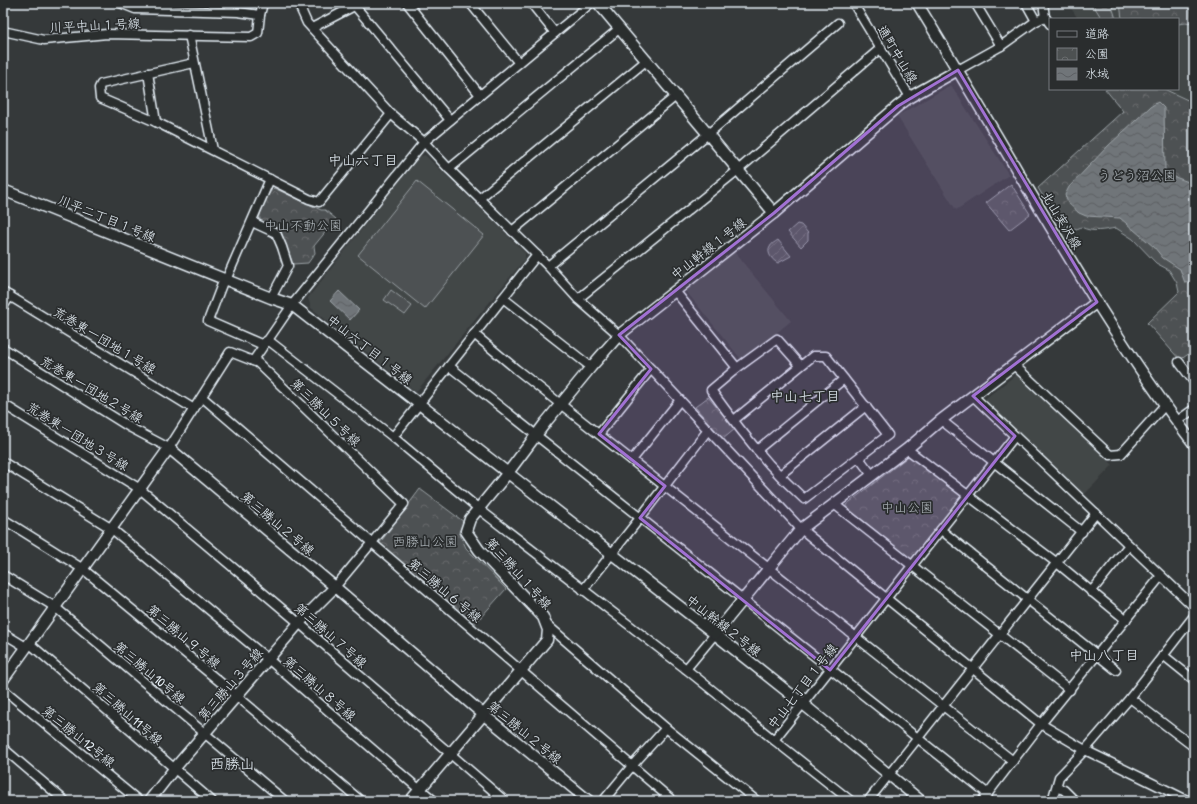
<svg xmlns="http://www.w3.org/2000/svg" width="1197" height="804" viewBox="0 0 1197 804" font-family="'Patrick Hand','Klee One',sans-serif">
<style>
.built{fill:#424647}
.forest{fill:url(#forest-firs);stroke:#9aa1a5}
.park{fill:url(#park-crowns);stroke:#9aa1a5}
.garden{fill:url(#garden-furrows);stroke:#9aa1a5}
.pitch{fill:#4d5152;stroke:#9aa1a5}
.water{fill:url(#water-waves);stroke:#a0a7ac}
.lines{fill:none;stroke-linecap:round;stroke-linejoin:round}
.minor-casing{stroke:#e8f1f8;stroke-width:11}
.tertiary-casing{stroke:#e8f1f8;stroke-width:13}
.minor{stroke:#2a2d2e;stroke-width:8}
.tertiary{stroke:#2a2d2e;stroke-width:10}
.marked{fill:#a171d3;fill-opacity:0.2;stroke:#a171d3;stroke-width:3;stroke-linejoin:round}
.labels{text-anchor:middle;stroke-width:3.5;stroke-linejoin:round;paint-order:stroke}
.street-label{font-size:13px;fill:#e8f1f8;stroke:#2a2d2e}
.park-label{font-size:13px;fill:#b2b9be;stroke:#2a2d2e}
.neighbourhood-label{font-size:14px;fill:#e8f1f8;stroke:#2a2d2e}
.quarter-label{font-size:15px;fill:#e8f1f8;stroke:#2a2d2e}
</style>
<defs>
<pattern id="forest-firs" width="22" height="20" patternUnits="userSpaceOnUse"><rect width="22" height="20" fill="#4d5152"/><path d="M5 1l3.5 6h-7zM16 11l3.5 6h-7z" fill="#676a6c"/></pattern>
<pattern id="park-crowns" width="20" height="18" patternUnits="userSpaceOnUse"><rect width="20" height="18" fill="#4d5152"/><path d="M2 6a3 3 0 1 1 6 0M12 15a3 3 0 1 1 6 0" fill="none" stroke="#676a6c"/></pattern>
<pattern id="garden-furrows" width="10" height="10" patternUnits="userSpaceOnUse"><rect width="10" height="10" fill="#4d5152"/><path d="M-1 1l2-2M0 10L10 0M9 11l2-2" fill="none" stroke="#676a6c"/></pattern>
<pattern id="water-waves" width="16" height="10" patternUnits="userSpaceOnUse"><rect width="16" height="10" fill="#707579"/><path d="M0 5q4-4 8 0t8 0" fill="none" stroke="#5b5e62"/></pattern>
</defs>
<rect width="100%" height="100%" fill="#35393a"/>
<filter id="ink" filterUnits="userSpaceOnUse"><feTurbulence type="fractalNoise" baseFrequency=".025" numOctaves="2"/><feDisplacementMap in="SourceGraphic" scale="8" xChannelSelector="R" yChannelSelector="G"/><feConvolveMatrix kernelMatrix="1 2 1 2 8 2 1 2 1" color-interpolation-filters="sRGB"/></filter>
<g filter="url(#ink)">
<!-- built -->
<g class="built">
<path d="M1066 3H1194V103L1164 89H1178V19H1078L1073 11Z"/>
<path d="M951 85 1009 175 956 210 897 116Z"/>
<path d="M425 155 479 207 525 253V259L416 392 311 308 308 298 418 157Z"/>
<path d="M732 249 791 321 745 359 740 358 685 290Z"/>
<path d="M1018 373 1113 465 1084 495 985 404 986 398Z"/>
</g>
<!-- forest -->
<path class="forest" d="M1092 3H1111L1116 19H1102Z"/>
<!-- park -->
<g class="park">
<path d="M1120 3H1191L1193 22 1178 24V19H1122Z"/>
<path d="M1105 89H1164L1194 103V350L1180 360 1147 323 1179 292 1177 283 1169 270 1156 263 1133 239 1116 228C1104 230 1093 233 1081 227L1077 229 1062 227 1038 188 1123 111Z"/>
<path d="M1011 184 1030 214 1009 230 986 203Z"/>
<path d="M274 188 321 210H325L336 219 314 246 315 253 308 263 293 264 280 229 260 221C258 211 267 194 274 188Z"/>
<path d="M708 397 735 429 723 439 695 407Z"/>
<path d="M910 455 963 495V498L913 559H911L846 507V505Z"/>
<path d="M420 489 464 522 459 532 466 548 506 589 472 627 379 544Z"/>
</g>
<!-- garden -->
<g class="garden">
<path d="M797 224 801 225 808 233V240L801 247 788 232Z"/>
<path d="M778 240 791 256 778 263C773 261 766 253 770 247 771 244 775 242 778 240Z"/>
</g>
<!-- pitch -->
<g class="pitch">
<path d="M417 181 484 235 425 309 358 255Z"/>
<path d="M391 290 412 306 405 315 384 300Z"/>
</g>
<!-- water -->
<g class="water">
<path d="M1158 102 1164 108 1165 170 1175 177 1194 184V282L1185 283 1180 269 1163 258 1154 247 1120 218 1086 216 1079 213 1068 203 1065 195 1069 187 1108 146 1150 107Z"/>
<path d="M339 291 359 310 350 320 330 301Z"/>
</g>
<g class="lines">
<!-- minor casing -->
<g class="minor-casing">
<g id="minor">
<path d="M120 3 135 9 238 12 260 15 263 3"/>
<path d="M298 3 307 23 391 114 424 142 449 169 548 266 578 299 619 335 801 529 1041 724 1085 750 1189 801"/>
<path d="M407 3 480 95"/>
<path d="M470 3 519 63"/>
<path d="M531 3 555 33"/>
<path d="M853 3 910 97"/>
<path d="M975 3 1001 46"/>
<path d="M1026 3 1036 21"/>
<path d="M1043 3 1045 17"/>
<path d="M355 6 450 120"/>
<path d="M312 28 360 3"/>
<path d="M3 31 44 40 107 34 251 37 258 33 260 15"/>
<path d="M189 35 213 150"/>
<path d="M194 63 101 84 99 88 100 98 156 122 309 199 319 202 391 114"/>
<path d="M958 70 1001 46 1036 21 1045 17 1050 24"/>
<path d="M148 73 156 122"/>
<path d="M449 169 620 28"/>
<path d="M480 198 647 60"/>
<path d="M252 222 276 233 282 247 288 266 271 298"/>
<path d="M512 231 676 96"/>
<path d="M548 266 708 134 838 23"/>
<path d="M224 279 208 321 261 344 268 340 292 305 424 142 591 3"/>
<path d="M226 280 270 179"/>
<path d="M675 291 737 368"/>
<path d="M3 292 194 409"/>
<path d="M503 298 591 367"/>
<path d="M578 299 738 170 881 48"/>
<path d="M3 307 10 296"/>
<path d="M474 334 516 369 1013 761"/>
<path d="M268 340 393 437 479 509 686 669 774 740 1015 436 973 396"/>
<path d="M3 348 131 428 169 448 230 352 258 363 404 504 335 587"/>
<path d="M253 361 264 345 263 343"/>
<path d="M1179 362 1194 382"/>
<path d="M1014 365 1110 455 1121 454 1165 405"/>
<path d="M449 366 988 794"/>
<path d="M202 397 673 801"/>
<path d="M3 404 140 489 299 623 505 801"/>
<path d="M734 420 813 356H826L888 435 804 499C792 488 780 476 769 464 748 440 729 415 711 390L737 368 777 339 800 365"/>
<path d="M941 420 1082 532"/>
<path d="M1177 421 1194 409"/>
<path d="M599 434 651 369"/>
<path d="M1015 436 1194 607"/>
<path d="M393 437 537 255"/>
<path d="M907 449 1057 563 1126 620"/>
<path d="M757 450 844 379"/>
<path d="M859 458 872 475"/>
<path d="M632 460 680 400"/>
<path d="M3 462 112 529 268 659 420 790"/>
<path d="M780 475 866 406"/>
<path d="M834 504 1070 690"/>
<path d="M3 519 83 569 237 696 361 801"/>
<path d="M941 530 1116 670"/>
<path d="M3 575 55 607 285 801"/>
<path d="M583 590 640 518 708 430"/>
<path d="M1091 592 1129 545"/>
<path d="M545 623 666 728 757 801"/>
<path d="M3 633 26 647"/>
<path d="M29 643 212 801"/>
<path d="M1163 655 1194 680"/>
<path d="M686 669 715 634"/>
<path d="M3 689 139 801"/>
<path d="M1130 698 1194 747"/>
<path d="M774 740 851 801"/>
<path d="M3 748 65 801"/>
<path d="M1057 788 1064 790 1075 801"/>
<path d="M603 801 632 766 666 728"/>
<path d="M868 801 1096 513"/>
<path d="M982 801 1041 724 1161 576"/>
<path d="M1052 801 1059 777 1085 750 1130 698 1194 616"/>
</g>
</g>
<!-- tertiary casing -->
<g class="tertiary-casing">
<g id="tertiary">
<path d="M917 3C951 59 985 115 1018 172 1073 265 1128 358 1194 444"/>
<path d="M3 190 271 298 292 305 715 634 803 704 921 801"/>
<path d="M774 213 898 106 910 97 958 70"/>
<path d="M715 634 801 529 907 449 941 420 1097 302"/>
<path d="M3 680 169 448 335 587 484 715 589 801"/>
<path d="M420 790 433 801"/>
<path d="M149 801 174 769 299 623 335 587"/>
<path d="M410 801 547 640 548 630 543 617 479 550 466 531 470 519 507 474 546 422 591 367 619 335 774 213 598 3"/>
</g>
</g>
<!-- minor -->
<use href="#minor" class="minor"/>
<!-- tertiary -->
<use href="#tertiary" class="tertiary"/>
</g>
</g>
<!-- marked area -->
<path class="marked" d="M958 70 1097 302 973 396 1015 436 830 670 640 518 665 486 599 434 651 369 619 335 774 213 898 106Z"/>
<g class="labels">
<!-- street labels -->
<g class="street-label">
<text transform="translate(95 25) rotate(-3)" y="5">川平中山１号線</text>
<text transform="translate(898 54) rotate(59)" y="5">通町中山線</text>
<text transform="translate(107 218) rotate(22)" y="5">川平二丁目１号線</text>
<text transform="translate(1062 220) rotate(59)" y="5">北山実沢線</text>
<text transform="translate(708 248) rotate(-38)" y="5">中山幹線１号線</text>
<text transform="translate(105 340) rotate(31)" y="5">荒巻東一団地１号線</text>
<text transform="translate(370 349) rotate(38)" y="5">中山六丁目１号線</text>
<text transform="translate(92 389) rotate(31)" y="5">荒巻東一団地２号線</text>
<text transform="translate(326 412) rotate(44)" y="5">第三勝山５号線</text>
<text transform="translate(78 436) rotate(32)" y="5">荒巻東一団地３号線</text>
<text transform="translate(278 523) rotate(40)" y="5">第三勝山２号線</text>
<text transform="translate(519 573) rotate(48)" y="5">第三勝山１号線</text>
<text transform="translate(445 590) rotate(40)" y="5">第三勝山６号線</text>
<text transform="translate(724 625) rotate(38)" y="5">中山幹線２号線</text>
<text transform="translate(331 635) rotate(41)" y="5">第三勝山７号線</text>
<text transform="translate(184 636) rotate(40)" y="5">第三勝山９号線</text>
<text transform="translate(150 672) rotate(40)" y="5">第三勝山10号線</text>
<text transform="translate(230 684) rotate(-49)" y="5">第三勝山３号線</text>
<text transform="translate(802 686) rotate(-52)" y="5">中山七丁目１号線</text>
<text transform="translate(320 688) rotate(41)" y="5">第三勝山８号線</text>
<text transform="translate(128 713) rotate(41)" y="5">第三勝山11号線</text>
<text transform="translate(525 732) rotate(39)" y="5">第三勝山２号線</text>
<text transform="translate(79 736) rotate(39)" y="5">第三勝山12号線</text>
</g>
<!-- park labels -->
<g class="park-label">
<text x="1137" y="180">うどう沼公園</text>
<text x="303" y="230">中山不動公園</text>
<text x="907" y="512">中山公園</text>
<text x="425" y="546">西勝山公園</text>
</g>
<!-- neighbourhood labels -->
<g class="neighbourhood-label">
<text x="363" y="165">中山六丁目</text>
<text x="805" y="401">中山七丁目</text>
<text x="1104" y="660">中山八丁目</text>
</g>
<!-- quarter labels -->
<g class="quarter-label">
<text x="232" y="769">西勝山</text>
</g>
</g>
<!-- margin -->
<rect width="1197" height="804" fill="none" stroke="#2a2d2e" stroke-width="16"/>
<rect x="8" y="8" width="1181" height="788" fill="none" stroke="#e8f1f8" stroke-width="1.5" filter="url(#ink)"/>
<!-- legend -->
<rect x="1049" y="18" width="130" height="72" fill="#2a2d2e" stroke="#767b7f"/>
<rect x="1057" y="31" width="20" height="6" fill="#2a2d2e" stroke="#767b7f"/>
<text x="1085" y="38" font-size="12" fill="#e8f1f8">道路</text>
<rect x="1057" y="48" width="20" height="12" fill="url(#park-crowns)" stroke="#767b7f"/>
<text x="1085" y="58" font-size="12" fill="#e8f1f8">公園</text>
<rect x="1057" y="68" width="20" height="12" fill="url(#water-waves)" stroke="#767b7f"/>
<text x="1085" y="78" font-size="12" fill="#e8f1f8">水域</text>
</svg>
